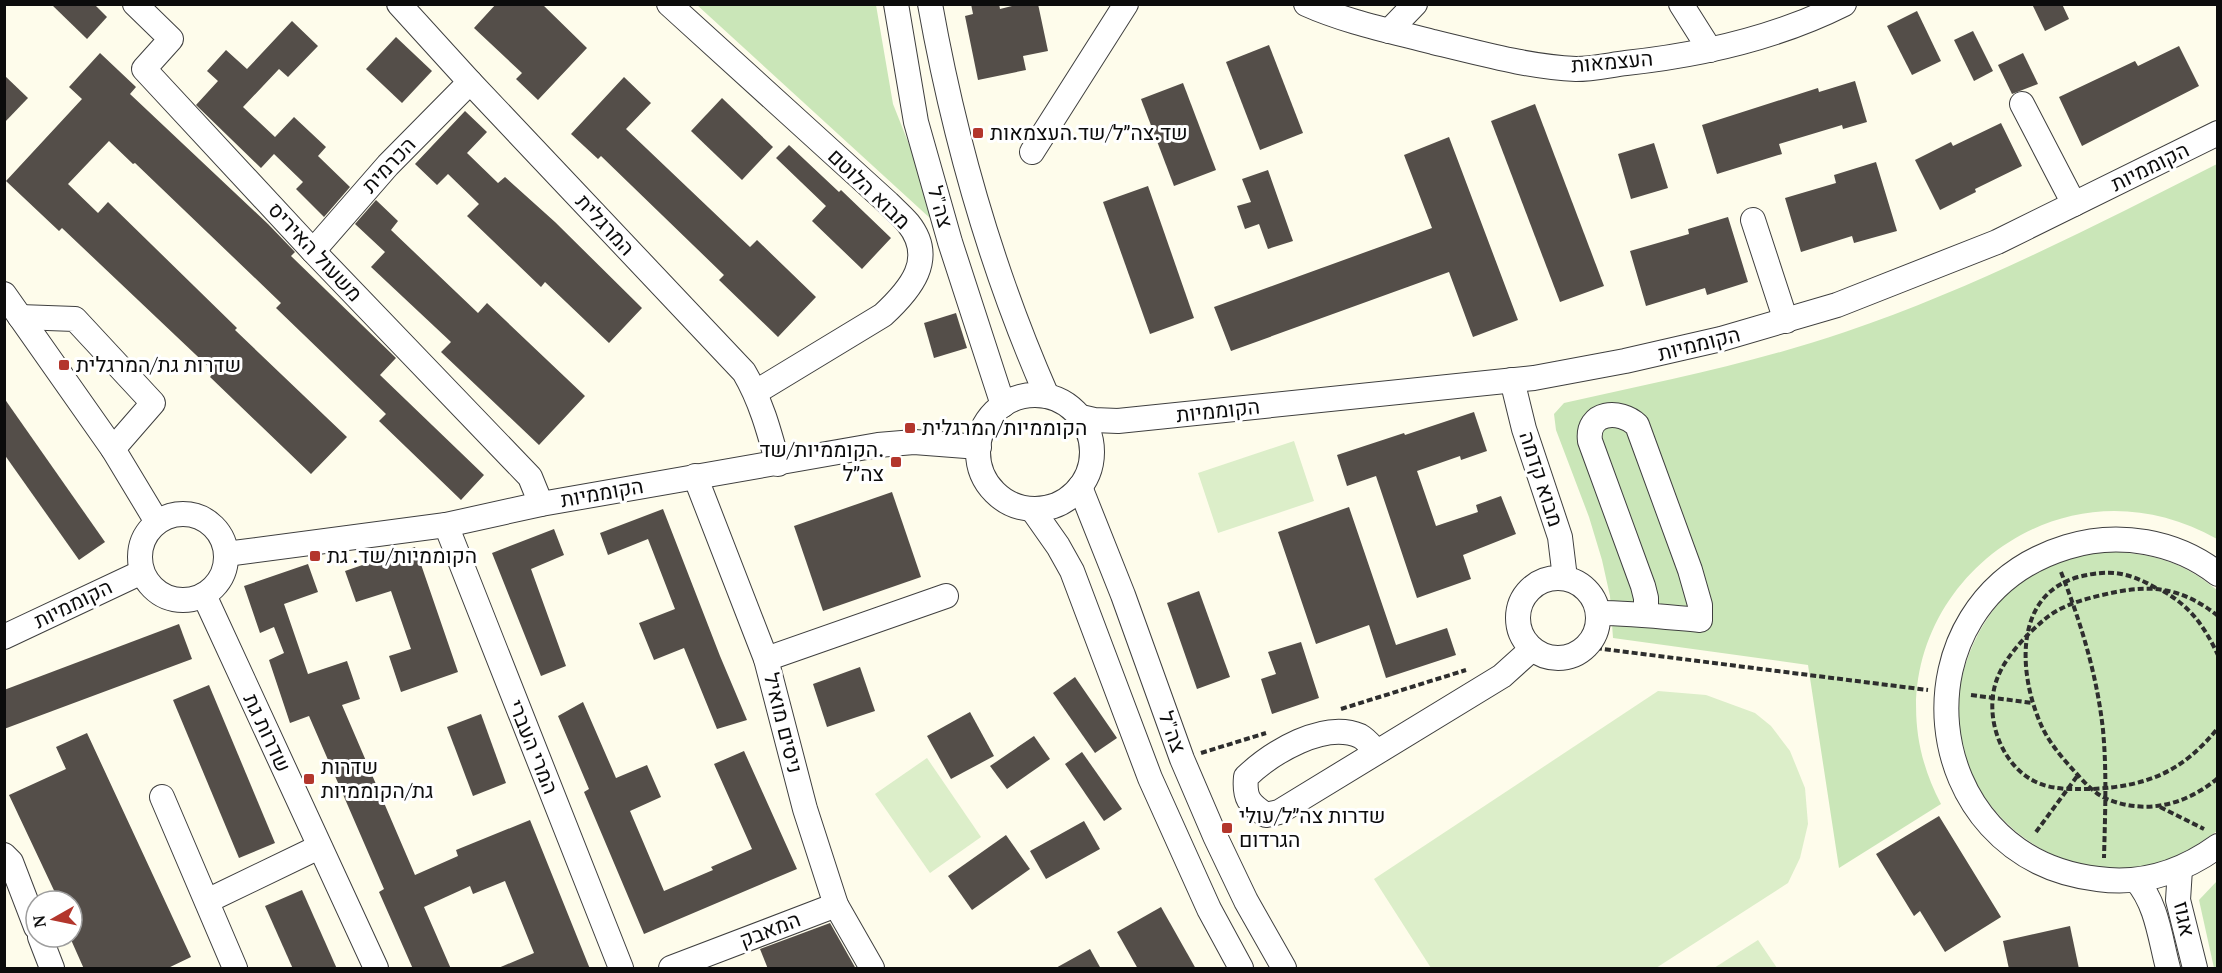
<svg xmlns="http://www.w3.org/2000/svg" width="2222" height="973" viewBox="0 0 2222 973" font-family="'PT Serif',Heebo,serif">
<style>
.green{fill:#cae6b8}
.pitch{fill:#dceec9}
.building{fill:#544e49}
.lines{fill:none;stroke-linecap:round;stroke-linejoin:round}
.minor-casing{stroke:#3f3f3f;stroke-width:26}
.path{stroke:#2e2e2e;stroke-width:4;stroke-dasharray:6 3;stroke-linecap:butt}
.minor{stroke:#fff;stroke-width:24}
.poi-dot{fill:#b3362c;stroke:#fff;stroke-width:2}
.labels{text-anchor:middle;stroke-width:6;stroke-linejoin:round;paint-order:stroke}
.street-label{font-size:21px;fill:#0c0c0c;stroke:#fff}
.poi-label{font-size:21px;fill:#0c0c0c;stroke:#fff;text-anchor:start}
</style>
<rect width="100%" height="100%" fill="#fefceb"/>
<!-- green -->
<g class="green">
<path d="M697 5H876L893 104 943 230Z"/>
<path d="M2217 164V539C2041 439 1846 625 1941 804L1839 868 1808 665 1613 638 1610 596 1602 560 1589 517 1556 430 1554 414 1564 403C1658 382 1754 363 1845 332 1975 288 2096 225 2217 164Z"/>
<path d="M2106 551C2153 554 2180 560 2217 590V831C2198 845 2180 856 2157 863 2082 886 2001 841 1970 771 1967 765 1966 756 1964 749 1962 741 1958 731 1958 722 1954 670 1984 605 2028 577 2052 562 2078 555 2106 551Z"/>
<path d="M2217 881 2218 968H2214L2199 900Z"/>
</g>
<!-- pitch -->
<g class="pitch">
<path d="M1294 441 1314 501 1218 533 1198 473Z"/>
<path d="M1658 691 1706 695 1755 713 1771 726 1790 751 1805 788 1808 824 1800 858 1788 883 1656 968H1431L1374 879Z"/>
<path d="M927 758 981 837 930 873 875 794Z"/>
<path d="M1758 940 1777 968H1714Z"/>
</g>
<!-- building -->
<g class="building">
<path d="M51 4H94L107 17 87 39Z"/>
<path d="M496 4H542L587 48 538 100 516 79 522 73 474 28Z"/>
<path d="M971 4H999L1000 9 1020 4H1038L1048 51 1023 56 1026 70 978 80 965 16 973 14Z"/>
<path d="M2032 4H2062L2069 19 2045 31Z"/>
<path d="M1917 11 1941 61 1912 75 1887 26Z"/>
<path d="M292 21 318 46 288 77 279 69 243 107 275 137 294 117 326 147 318 156 350 187 324 217 296 189 303 182 274 154 261 168 196 105 218 81 207 71 226 50 247 69Z"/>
<path d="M1973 31 1993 71 1974 81 1954 40Z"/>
<path d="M396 37 432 71 402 103 366 69Z"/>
<path d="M1269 45 1303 133 1260 150 1226 62Z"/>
<path d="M2179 46 2199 86 2082 146 2059 97 2135 61 2138 66Z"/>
<path d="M100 53 136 87 130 94 268 224 295 252 291 256 396 358 380 375 484 475 461 500 379 421 386 414 276 308 281 303 135 163 133 164 109 141 68 184 98 213 108 202 237 328 235 330 347 437 311 474 210 377 214 372 62 228 59 231 6 181 82 99 69 87Z"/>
<path d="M2023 53 2038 84 2012 94 1998 65Z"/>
<path d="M4 75 28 98 4 123Z"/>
<path d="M624 77 651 103 626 129 750 247 757 240 816 297 778 337 719 280 724 275 601 156 598 159 571 134Z"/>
<path d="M1855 81 1867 122 1843 129 1842 125 1779 144 1782 154 1717 174 1702 125 1818 88 1819 92Z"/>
<path d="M1183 83 1216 170 1174 186 1141 99Z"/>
<path d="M722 98 773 147 742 180 691 131Z"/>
<path d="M1535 104 1604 286 1560 302 1491 121Z"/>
<path d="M465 111 487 132 467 153 498 183 505 177 555 222 642 308 609 343 545 282 541 287 467 216 479 204 448 174 437 185 415 164Z"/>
<path d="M2001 123 2022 166 1975 189 1976 192 1940 210 1915 160 1951 142 1953 146Z"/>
<path d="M1449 137 1518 320 1473 337 1449 272 1231 351 1214 307 1432 228 1404 155Z"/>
<path d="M1654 143 1668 188 1631 199 1618 154Z"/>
<path d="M789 145 839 192 841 190 891 238 862 269 812 221 826 206 776 158Z"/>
<path d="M1876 162 1897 231 1854 243 1852 236 1801 252 1785 198 1836 183 1834 175Z"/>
<path d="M1268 170 1293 241 1268 249 1259 224 1245 229 1237 206 1251 202 1242 179Z"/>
<path d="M1148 186 1194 318 1150 334 1103 202Z"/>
<path d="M376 200 398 221 391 230 478 313 487 303 585 396 539 445 441 352 451 342 371 267 385 252 355 224Z"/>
<path d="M1728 217 1748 282 1707 295 1705 288 1646 306 1630 251 1689 234 1688 229Z"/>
<path d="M956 313 967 348 934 358 924 323Z"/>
<path d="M4 398 105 542 79 560 4 454Z"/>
<path d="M1474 412 1487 451 1461 460 1460 456 1417 471 1436 526 1478 512 1476 505 1501 496 1516 534 1463 555 1471 579 1417 598 1376 476 1347 486 1337 455 1404 433 1405 435Z"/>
<path d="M892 492 921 577 823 611 794 526Z"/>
<path d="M1349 507 1396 645 1447 628 1456 655 1386 678 1369 625 1316 644 1278 532Z"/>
<path d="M663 509 720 656 747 720 717 729 684 648 654 660 639 623 675 609 648 539 608 555 600 533Z"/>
<path d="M554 529 564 555 531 569 566 666 541 676 492 553Z"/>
<path d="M415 547 458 672 401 692 389 656 411 649 391 591 356 602 345 571Z"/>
<path d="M308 564 318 592 284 604 308 674 347 661 360 699 342 705 415 875 458 856 456 850 530 820 590 969H496L534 953 505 881 473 894 470 886 424 907 451 969H413L379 892 384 889 309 716 290 723 269 660 284 653 274 627 260 633 244 586Z"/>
<path d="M1199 591 1230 677 1197 689 1167 603Z"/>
<path d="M179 624 192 659 4 729V690Z"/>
<path d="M1301 642 1319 698 1272 714 1261 679 1276 674 1268 652Z"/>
<path d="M860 667 875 711 827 727 813 684Z"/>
<path d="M1075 677 1117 738 1095 753 1053 693Z"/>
<path d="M209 685 275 843 239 858 173 700Z"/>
<path d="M583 702 616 778 647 765 661 797 630 811 664 891 713 870 711 867 752 849 714 764 744 751 797 869 644 934 584 792 589 789 558 716Z"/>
<path d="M970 712 994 756 951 779 927 736Z"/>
<path d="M481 714 506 783 473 796 447 727Z"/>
<path d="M87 733 191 957 166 969H84L72 942V901H59L9 795 66 769 56 747Z"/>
<path d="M1034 736 1050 759 1007 789 990 766Z"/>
<path d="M1082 752 1122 809 1104 821 1065 764Z"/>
<path d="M1939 816 2001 917 1945 952 1920 911 1914 916 1876 854Z"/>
<path d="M1084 821 1100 849 1046 879 1030 851Z"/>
<path d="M1006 835 1030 869 972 910 948 876Z"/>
<path d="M302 890 337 969H293L265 906Z"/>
<path d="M1161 907 1196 969H1138L1117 932Z"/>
<path d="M830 923 856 969H768L760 949Z"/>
<path d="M2070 926 2079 969H2009L2003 941Z"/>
<path d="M1090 949 1101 969H1054Z"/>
</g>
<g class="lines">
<!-- minor casing -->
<g class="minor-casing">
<g id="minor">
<path d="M135 4 171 39 144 69 313 251 530 477 541 504"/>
<path d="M399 4 470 82 744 372C761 401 769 431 778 464"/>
<path d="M669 4 888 203C895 210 902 216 908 223 937 259 910 290 883 315L756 392"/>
<path d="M896 4 916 122 950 242 1003 405"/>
<path d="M930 4C954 138 992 271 1047 396"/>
<path d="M1306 4C1346 22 1391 31 1433 42 1480 53 1528 67 1576 69 1592 69 1610 65 1626 63 1701 55 1776 38 1844 4"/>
<path d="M1681 4 1710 50"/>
<path d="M1389 31 1415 4"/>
<path d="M2022 104 2074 204"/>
<path d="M1032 152 1126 4"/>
<path d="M1753 220 1786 321"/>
<path d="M313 251 388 165 470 82"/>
<path d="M4 294 113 449 157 522"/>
<path d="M20 317 75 319 153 403 113 449"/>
<path d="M1512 380 1524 429 1560 537 1565 578"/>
<circle cx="1035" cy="452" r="57"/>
<path d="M1081 417 1094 420 1118 421 1534 378 1625 361 1721 339 1837 305 1997 242 2218 133"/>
<path d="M695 476 766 659 805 809 836 905 872 968"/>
<path d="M1080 487 1123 595 1182 759 1215 836 1246 901 1284 968"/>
<path d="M1032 509 1058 546 1072 571 1150 778 1209 909 1241 968"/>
<circle cx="183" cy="557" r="43"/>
<path d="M446 525 621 968"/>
<path d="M226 554 446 525 541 504 878 445 914 442 979 447"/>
<path d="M2218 574C2176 541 2118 531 2067 547 1890 601 1914 858 2098 879 2141 885 2182 872 2218 846"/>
<circle cx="1558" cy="618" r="40"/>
<path d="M204 595 376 968"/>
<path d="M1598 613C1632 613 1666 617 1700 620V605L1690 570 1637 425C1620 409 1586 411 1590 441L1643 586 1646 598V615"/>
<path d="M4 637 142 572"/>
<path d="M766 659 946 596"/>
<path d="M1377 752C1372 747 1367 740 1360 736 1324 720 1271 753 1246 777 1244 798 1249 804 1266 815L1279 812 1502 676 1532 649"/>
<path d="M162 797 235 968"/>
<path d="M4 855 11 862 36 927"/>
<path d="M2180 869 2178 900 2195 968"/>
<path d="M2136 880C2157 904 2160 938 2168 968"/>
<path d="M207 901 319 847"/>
<path d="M40 937 52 968"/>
<path d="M671 968 836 905"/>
</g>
</g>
<!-- path -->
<g class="path">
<path d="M2061 572C2081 623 2097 675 2103 730 2107 773 2105 816 2104 858"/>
<path d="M2156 588C2128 572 2110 569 2078 577 2011 596 2019 679 2043 729 2051 745 2064 760 2076 773 2084 782 2095 794 2107 799 2146 815 2186 805 2218 778"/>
<path d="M2163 591C2191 607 2204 626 2218 655"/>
<path d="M2218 616C2185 590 2157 584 2116 592 2092 597 2064 603 2045 619 2027 634 2005 657 1997 679 1982 719 2004 775 2047 786 2063 790 2076 789 2092 789 2148 786 2182 772 2218 728"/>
<path d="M1587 647 1928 690"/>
<path d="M1971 695 2033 703"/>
<path d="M1341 709 1466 670"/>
<path d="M1201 753 1266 733"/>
<path d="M2160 807 2204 829"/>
<path d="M2036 832 2078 775"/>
</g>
<!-- minor -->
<use href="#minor" class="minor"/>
</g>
<!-- markers -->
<g class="poi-dot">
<rect x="972" y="127" width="12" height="12" rx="3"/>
<rect x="58" y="359" width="12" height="12" rx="3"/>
<rect x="904" y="422" width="12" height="12" rx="3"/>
<rect x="890" y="456" width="12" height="12" rx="3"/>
<rect x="309" y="550" width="12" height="12" rx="3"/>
<rect x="303" y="773" width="12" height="12" rx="3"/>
<rect x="1221" y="822" width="12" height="12" rx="3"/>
</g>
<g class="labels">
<!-- street labels -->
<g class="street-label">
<text transform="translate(1612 62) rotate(-5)" y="7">העצמאות</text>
<text transform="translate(389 165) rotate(-47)" y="7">הכרמית</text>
<text transform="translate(2150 167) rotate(-26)" y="7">הקוממיות</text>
<text transform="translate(869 189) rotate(44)" y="7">מבוא הלוטם</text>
<text transform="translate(940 207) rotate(74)" y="7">צה"ל</text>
<text transform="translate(605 225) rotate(47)" y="7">המרגלית</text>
<text transform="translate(315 252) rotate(47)" y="7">משעול האיריס</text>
<text transform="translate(1699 344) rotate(-14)" y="7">הקוממיות</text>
<text transform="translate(1218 411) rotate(-6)" y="7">הקוממיות</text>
<text transform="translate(1541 479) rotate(72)" y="7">מבוא קדמה</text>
<text transform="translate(602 493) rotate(-10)" y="7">הקוממיות</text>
<text transform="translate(73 604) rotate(-26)" y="7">הקוממיות</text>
<text transform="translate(783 723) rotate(76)" y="7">ניסים מואיל</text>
<text transform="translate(1172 732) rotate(70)" y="7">צה"ל</text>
<text transform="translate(267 733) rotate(65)" y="7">שדרות גת</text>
<text transform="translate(533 747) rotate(68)" y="7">המרי העברי</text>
<text transform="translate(2184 919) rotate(79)" y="7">אגוז</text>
<text transform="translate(770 930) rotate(-21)" y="7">המאבק</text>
</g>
<!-- poi labels -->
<g class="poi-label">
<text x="990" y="140">שד.צה״ל/שד.העצמאות</text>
<text x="76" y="372">שדרות גת/המרגלית</text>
<text x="922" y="435">הקוממיות/המרגלית</text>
<text x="884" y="457" text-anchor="end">הקוממיות/שד.<tspan x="884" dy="24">צה״ל</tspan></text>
<text x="327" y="563">הקוממיות/שד. גת</text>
<text x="321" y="774">שדרות<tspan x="321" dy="24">גת/הקוממיות</tspan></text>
<text x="1239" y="823">שדרות צה״ל/עולי<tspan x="1239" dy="24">הגרדום</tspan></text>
</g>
</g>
<!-- border -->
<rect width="2222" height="973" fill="none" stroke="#0c0c0c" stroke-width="12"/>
<!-- north arrow -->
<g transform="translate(54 919) rotate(261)"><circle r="28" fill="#ffffff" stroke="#9e9e9e" stroke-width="1.5"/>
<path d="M0-4.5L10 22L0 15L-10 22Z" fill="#b3362c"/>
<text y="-9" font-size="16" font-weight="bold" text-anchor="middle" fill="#0c0c0c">N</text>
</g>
</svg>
